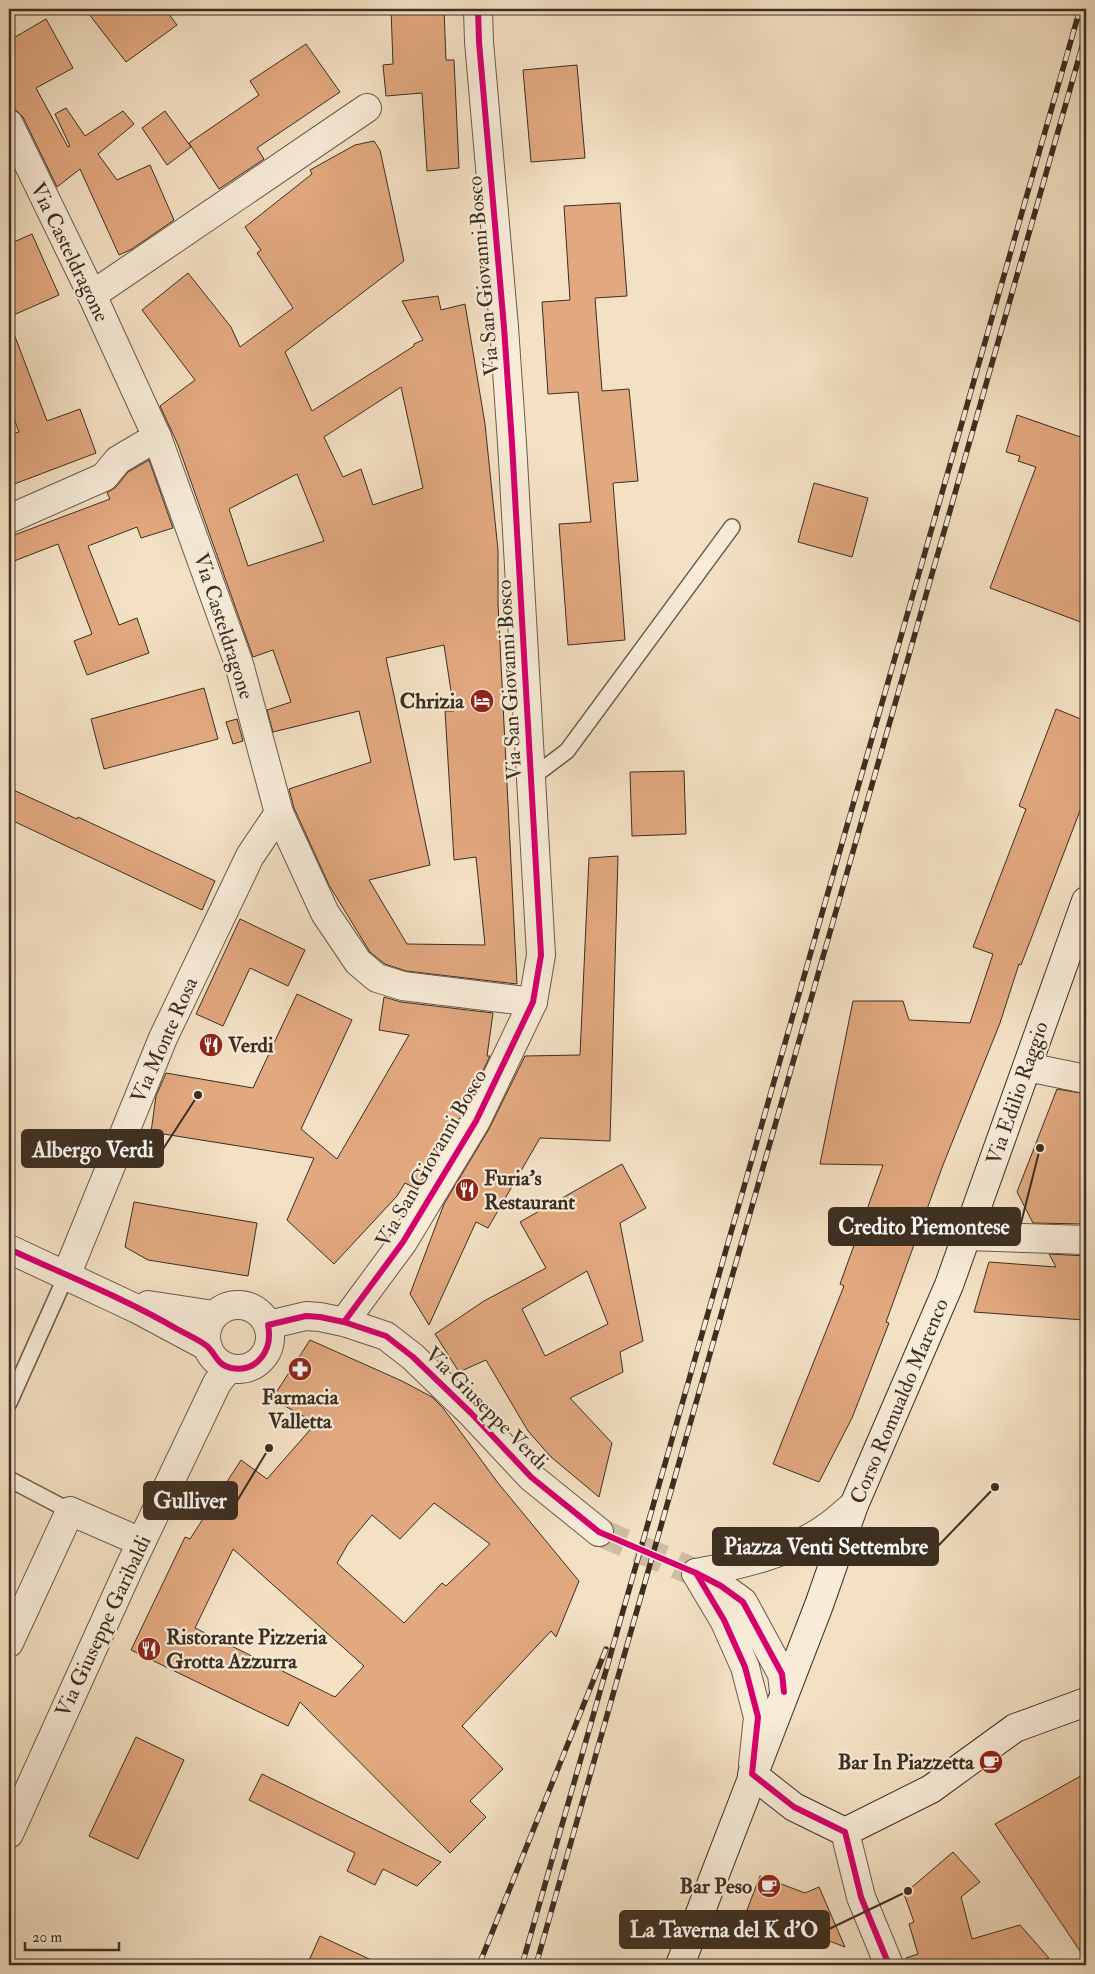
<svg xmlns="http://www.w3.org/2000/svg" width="1095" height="1974" viewBox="0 0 1095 1974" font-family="'IM FELL Double Pica',serif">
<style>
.building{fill:#e2a880;stroke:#3c2e21;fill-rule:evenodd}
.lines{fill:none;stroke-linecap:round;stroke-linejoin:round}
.tertiary-tunnel{stroke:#cfbda3;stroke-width:28;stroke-dasharray:28 14;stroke-linecap:butt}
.service-casing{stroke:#6a5b4a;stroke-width:18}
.minor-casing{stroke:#6a5b4a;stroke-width:30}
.tertiary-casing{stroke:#6a5b4a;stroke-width:30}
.secondary-casing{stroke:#3c2e21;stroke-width:30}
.service{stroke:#f8ecd9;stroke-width:15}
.minor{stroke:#f8ecd9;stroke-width:28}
.tertiary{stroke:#f8ecd9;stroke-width:28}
.secondary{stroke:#f8ecd9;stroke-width:28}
.rail-casing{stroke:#3c2e21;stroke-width:5.5}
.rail{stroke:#f8ecd9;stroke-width:4;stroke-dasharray:11;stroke-linecap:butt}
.cycleway-casing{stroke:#f8ecd9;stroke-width:9}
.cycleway{stroke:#d6006c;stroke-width:6}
.labels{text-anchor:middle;stroke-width:4.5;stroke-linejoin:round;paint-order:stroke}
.street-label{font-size:21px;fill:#3c2e21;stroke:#f8ecd9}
.poi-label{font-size:21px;font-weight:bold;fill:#3c2e21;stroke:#f8ecd9;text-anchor:end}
.leader{fill:none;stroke:#3c2e21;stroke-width:2}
.callout-dot{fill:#3c2e21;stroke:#f8ecd9;stroke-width:2}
.callout{fill:#3c2e21;stroke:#3c2e21;stroke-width:2}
.callout-label{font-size:22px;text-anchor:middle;font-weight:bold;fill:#fff}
</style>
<rect width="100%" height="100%" fill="#f4e1c4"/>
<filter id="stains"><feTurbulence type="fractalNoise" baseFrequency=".004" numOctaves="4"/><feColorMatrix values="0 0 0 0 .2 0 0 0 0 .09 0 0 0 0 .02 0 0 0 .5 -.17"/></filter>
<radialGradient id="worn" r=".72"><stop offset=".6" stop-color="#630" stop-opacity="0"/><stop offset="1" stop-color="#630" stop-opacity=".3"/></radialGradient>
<!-- building -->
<g class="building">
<path d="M85 9H165L177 25 126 62Z"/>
<path d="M391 9H444L446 60H454L459 168 427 171 422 93 386 96 383 65 393 64Z"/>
<path d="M46 19 73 68 36 88 68 147 70 146 55 114 66 108 85 136 123 111 134 124 98 154 117 180 150 165 174 220 132 249 119 255 80 169 57 187 23 117 17 111 9 109V38L10 40Z"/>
<path d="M306 44 340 92 257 148 264 159 219 189 189 143 259 95 250 81Z"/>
<path d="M577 65 585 158 531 162 523 70Z"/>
<path d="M165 111 191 147 167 165 142 128Z"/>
<path d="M374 141 380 150 404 261 285 352 312 411 414 346V344L423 340 402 301 438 296 441 310 465 304 485 424 498 550V604L517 984 406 971 385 964 370 952 329 885 294 808 289 789 371 762 359 711 273 732 267 710 291 702 273 650 253 657 178 445 160 406 195 380 142 310 188 273 231 327 240 347 293 308 257 253 261 250 245 227 312 174 310 170 355 145ZM401 387 423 488 373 505 361 469 343 477 324 437ZM297 474 324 541 248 566 229 509ZM444 645 454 711H445L454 860 476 857 485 945 407 944 369 880 430 865 386 658Z"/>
<path d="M620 203 627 296 595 298 602 391 629 389 638 481 613 483 625 640 568 645 559 524 591 522 578 392 548 394 542 302 570 300 564 206Z"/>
<path d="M32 234 59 295 9 317V244Z"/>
<path d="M9 326H11L47 421 80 409 96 453 9 486V435L19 432 9 405Z"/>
<path d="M1017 415 1086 439V624L990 588 1036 467 1018 461 1020 456 1006 452Z"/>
<path d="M149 460 173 528 141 538 137 527 88 546 119 625 137 618 149 653 87 675 74 641 92 634 58 544 9 563V537L110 499 107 493 116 487 128 472Z"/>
<path d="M814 483 868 498 852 557 798 542Z"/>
<path d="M204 688 218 739 104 769 91 719Z"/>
<path d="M1056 709 1086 721V795L1021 965 1019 964 1000 1023 943 1165 886 1322 889 1323 852 1418 819 1482 773 1464 844 1286 840 1284 883 1165 820 1164 853 1001H903L909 1020 970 1023 993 954 973 947 1026 809 1019 806Z"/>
<path d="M237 719 243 741 233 744 226 722Z"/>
<path d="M684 771 686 834 632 836 630 772Z"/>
<path d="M9 788 77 819 78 817 215 881 202 910 9 819Z"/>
<path d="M618 856 610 1141 540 1138 488 1228 476 1222 429 1325 410 1294 444 1204 489 1129 525 1056 580 1055 589 858Z"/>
<path d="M240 919 305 950 288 986 250 968 223 1026 196 1014Z"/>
<path d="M297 994 352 1020 301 1129 337 1159 409 1035 379 1030 384 997 401 1002 493 1013 487 1056H490L462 1114 417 1189 405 1183 397 1196 334 1264 287 1220 314 1158 151 1132 156 1096 166 1073 253 1088Z"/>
<path d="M1057 1089 1086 1094V1224L1033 1223 1017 1192Z"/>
<path d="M622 1164 646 1208 620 1223 643 1341 620 1352 623 1372 570 1398 612 1443 599 1497 551 1457 528 1431 486 1360 459 1372 435 1334 484 1301 546 1268 520 1222ZM587 1271 608 1324 545 1356 522 1309Z"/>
<path d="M134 1202 257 1223 248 1276 148 1260 125 1247Z"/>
<path d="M1049 1254 1086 1256V1326L1084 1320 974 1312 989 1262 1056 1267Z"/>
<path d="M310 1340 402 1381 432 1397 443 1408 498 1483 579 1581 556 1637 551 1631 462 1726 503 1769 470 1801 486 1817 450 1853 300 1702 288 1726 131 1650 185 1537 190 1539 241 1460 267 1479 316 1423 272 1399ZM434 1503 490 1544 446 1586 442 1583 404 1623 337 1563 348 1544 372 1515 400 1539ZM233 1549 364 1666 335 1697 195 1628Z"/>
<path d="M136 1737 184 1760 138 1859 89 1836Z"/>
<path d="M1086 1773V1960L995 1824Z"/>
<path d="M262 1774 441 1862 417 1886 383 1869 375 1885 347 1871 355 1853 249 1800Z"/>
<path d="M953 1852 980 1882 961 1897 972 1939 1020 1925 1049 1958 1027 1965H907L906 1958 918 1954 909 1924 914 1922 904 1894Z"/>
<path d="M760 1876 805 1893 819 1887 845 1947 747 1910Z"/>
<path d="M320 1936 382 1965H307Z"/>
</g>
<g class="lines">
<!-- tertiary-tunnel -->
<path class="tertiary-tunnel" d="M599 1532 696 1573"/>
<!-- service casing -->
<g class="service-casing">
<g id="service">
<path d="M531 778 567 751 732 527"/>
<path d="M9 1403 66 1276"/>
<path d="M9 1479 70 1511"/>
</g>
</g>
<!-- minor casing -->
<g class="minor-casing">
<g id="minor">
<path d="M9 124 92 295 157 437 239 664 279 813 325 913 358 962 377 978 403 986 533 1002"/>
<path d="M92 295 367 108"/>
<path d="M9 519 104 477 118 460 157 437"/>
<path d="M1027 1067 1086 1079"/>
<path d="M966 1236 1086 1240"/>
<path d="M66 1276 163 1038 250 856 279 813"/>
<path d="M344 1322 403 1242 476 1121 533 1002 541 955 512 443 504 327 479 42 478 9"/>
<path d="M9 1643 70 1511 141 1542"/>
<path d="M845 1832 861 1897 889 1965"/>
<path d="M9 1834 130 1566 217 1383 229 1368"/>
</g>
</g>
<!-- tertiary casing -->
<g class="tertiary-casing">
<g id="tertiary">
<path d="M9 1249 137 1309 208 1347"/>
<path d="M148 1305 214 1315"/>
<circle cx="238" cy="1337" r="32"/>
<path d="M268 1325 306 1316 320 1317 344 1322 386 1336 413 1357 471 1413 531 1477 599 1532"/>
<path d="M696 1573C740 1565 790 1554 827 1527 837 1521 845 1512 854 1505"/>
<path d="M753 1764 758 1717 745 1667 724 1620 696 1573 721 1586 743 1602 782 1674 784 1692"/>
</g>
</g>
<!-- secondary casing -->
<g class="secondary-casing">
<g id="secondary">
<path d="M752 1774 794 1807 845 1832 931 1789 1015 1728 1086 1702"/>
<path d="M680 1965 819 1605 854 1505 949 1285 1086 901"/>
</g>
</g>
<!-- service -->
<use href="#service" class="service"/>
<!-- minor -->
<use href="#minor" class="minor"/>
<!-- tertiary -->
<use href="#tertiary" class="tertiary"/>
<!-- secondary -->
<use href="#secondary" class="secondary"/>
<!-- rail casing -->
<g class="rail-casing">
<g id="rail">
<path d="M479 1965 606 1649"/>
<path d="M522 1965 1080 9"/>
<path d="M536 1965 1086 33"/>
</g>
</g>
<!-- rail -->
<use href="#rail" class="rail"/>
<!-- cycleway casing -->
<g class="cycleway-casing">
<g id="cycleway">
<path d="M9 1249C65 1275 124 1298 177 1329 186 1334 198 1339 207 1346 216 1354 217 1365 231 1368 258 1373 273 1349 268 1325L306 1316 320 1317 344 1322 386 1336 413 1357 471 1413 531 1477 599 1532 696 1573"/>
<path d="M344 1322 403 1242 476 1121 533 1002 541 955 512 443 504 327 479 42 478 9"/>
<path d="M784 1692 782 1674 743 1602 721 1586 696 1573 724 1620 745 1667 758 1717 752 1774 794 1807 845 1832 861 1897 889 1965"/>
</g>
</g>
<!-- cycleway -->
<use href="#cycleway" class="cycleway"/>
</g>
<!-- icons -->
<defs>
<g id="hotel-disc" transform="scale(1.25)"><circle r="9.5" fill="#8f2418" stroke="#f8ecd9"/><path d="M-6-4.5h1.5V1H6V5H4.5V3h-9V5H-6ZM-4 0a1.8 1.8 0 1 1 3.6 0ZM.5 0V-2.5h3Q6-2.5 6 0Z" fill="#fff"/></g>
<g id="restaurant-disc" transform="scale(1.25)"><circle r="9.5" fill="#8f2418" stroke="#f8ecd9"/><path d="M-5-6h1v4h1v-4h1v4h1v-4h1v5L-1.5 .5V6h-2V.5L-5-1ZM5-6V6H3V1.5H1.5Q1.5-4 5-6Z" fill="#fff"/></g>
<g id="pharmacy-disc" transform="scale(1.25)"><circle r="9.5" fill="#8f2418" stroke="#f8ecd9"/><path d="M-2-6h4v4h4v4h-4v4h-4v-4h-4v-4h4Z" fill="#fff"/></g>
<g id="cafe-disc" transform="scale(1.25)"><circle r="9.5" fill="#8f2418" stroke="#f8ecd9"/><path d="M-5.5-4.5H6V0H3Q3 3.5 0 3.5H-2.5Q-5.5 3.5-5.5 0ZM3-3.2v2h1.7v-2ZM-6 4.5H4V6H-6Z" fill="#fff"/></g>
</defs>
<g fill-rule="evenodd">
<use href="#hotel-disc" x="482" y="701"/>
<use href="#restaurant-disc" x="211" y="1045"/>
<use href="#restaurant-disc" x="467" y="1190"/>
<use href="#pharmacy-disc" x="300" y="1369"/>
<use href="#restaurant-disc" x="149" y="1649"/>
<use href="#cafe-disc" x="991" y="1762"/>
<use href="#cafe-disc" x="769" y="1886"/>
</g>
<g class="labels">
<!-- street labels -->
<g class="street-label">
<text transform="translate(70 252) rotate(64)" y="7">Via Casteldragone</text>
<text transform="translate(483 276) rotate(-95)" y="7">Via San Giovanni Bosco</text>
<text transform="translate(224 626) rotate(72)" y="7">Via Casteldragone</text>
<text transform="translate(509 680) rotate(-93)" y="7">Via San Giovanni Bosco</text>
<text transform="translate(164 1040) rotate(-66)" y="7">Via Monte Rosa</text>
<text transform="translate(1017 1093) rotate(-71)" y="7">Via Edilio Raggio</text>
<text transform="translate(431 1158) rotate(-60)" y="7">Via San Giovanni Bosco</text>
<text transform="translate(899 1401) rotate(-67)" y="7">Corso Romualdo Marenco</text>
<text transform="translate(487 1408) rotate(45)" y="7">Via Giuseppe Verdi</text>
<text transform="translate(103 1626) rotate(-65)" y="7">Via Giuseppe Garibaldi</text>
</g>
<!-- poi labels -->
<g class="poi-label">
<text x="464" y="708">Chrizia</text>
<text x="228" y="1052" text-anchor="start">Verdi</text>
<text x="484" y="1185" text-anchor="start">Furia's<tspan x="484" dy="24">Restaurant</tspan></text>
<text x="300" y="1404" text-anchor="middle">Farmacia<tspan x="300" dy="24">Valletta</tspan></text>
<text x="166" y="1644" text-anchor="start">Ristorante Pizzeria<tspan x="166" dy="24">Grotta Azzurra</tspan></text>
<text x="974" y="1769">Bar In Piazzetta</text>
<text x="752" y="1893">Bar Peso</text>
</g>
</g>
<!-- callouts -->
<path class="leader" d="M198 1095L163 1149M1040 1148L1020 1227M269 1448L237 1501M995 1487L938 1546M908 1891L829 1929"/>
<g class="callout-dot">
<circle cx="198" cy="1095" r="5"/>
<circle cx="1040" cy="1148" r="5"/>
<circle cx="269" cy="1448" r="5"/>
<circle cx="995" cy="1487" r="5"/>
<circle cx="908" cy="1891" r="5"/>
</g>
<g class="callout">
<rect x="22" y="1130" width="141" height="37" rx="5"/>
<rect x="829" y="1208" width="191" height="37" rx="5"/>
<rect x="144" y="1482" width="93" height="37" rx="5"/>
<rect x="713" y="1528" width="225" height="37" rx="5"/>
<rect x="620" y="1911" width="209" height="37" rx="5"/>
</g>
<g class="callout-label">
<text x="93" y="1157">Albergo Verdi</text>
<text x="924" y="1234">Credito Piemontese</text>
<text x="190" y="1508">Gulliver</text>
<text x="826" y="1554">Piazza Venti Settembre</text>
<text x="724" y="1937">La Taverna del K d'O</text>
</g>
<!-- margin -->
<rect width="1095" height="1974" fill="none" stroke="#f4e1c4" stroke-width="30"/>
<rect x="10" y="10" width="1075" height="1954" fill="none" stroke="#3c2e21" stroke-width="2.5"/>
<rect x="15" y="15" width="1065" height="1944" fill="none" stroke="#3c2e21"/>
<!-- scale -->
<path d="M25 1942v8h94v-8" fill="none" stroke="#3c2e21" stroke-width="2.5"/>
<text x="32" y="1942" font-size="15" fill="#3c2e21" stroke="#f8ecd9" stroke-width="4" paint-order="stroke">20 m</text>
<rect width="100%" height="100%" filter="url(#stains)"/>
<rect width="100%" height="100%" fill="url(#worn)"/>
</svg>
